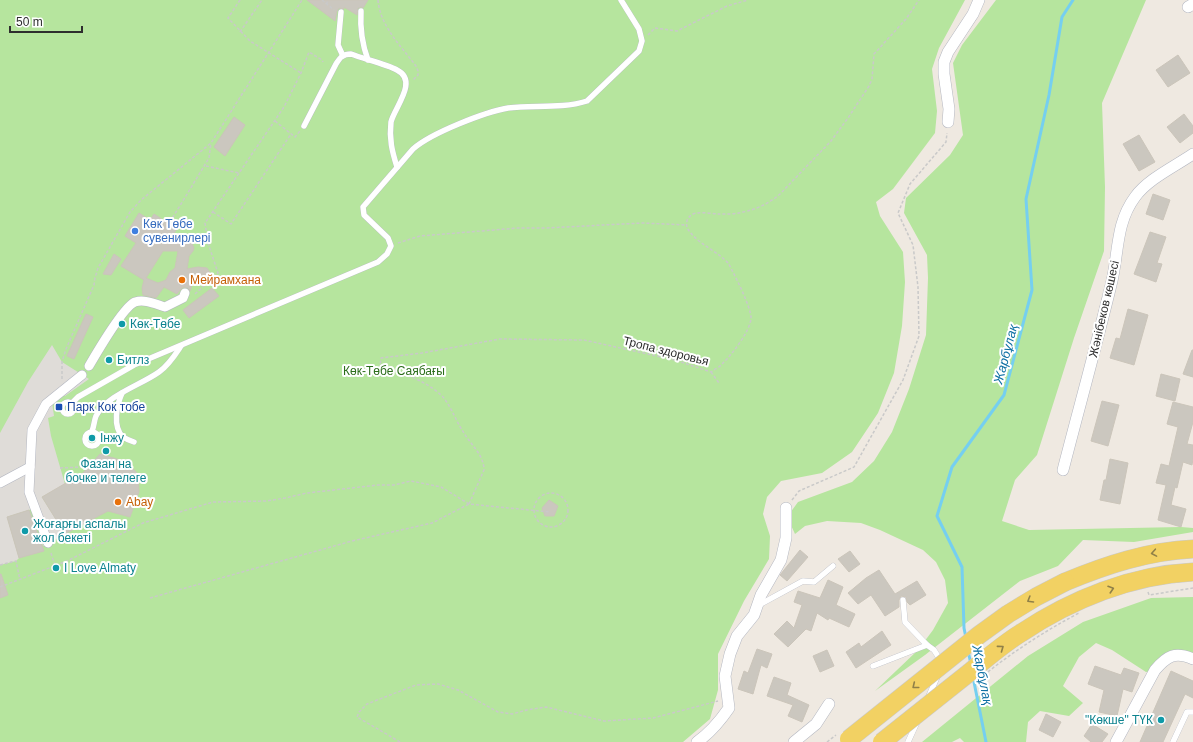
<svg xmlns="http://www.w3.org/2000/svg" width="1193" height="742" viewBox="0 0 1193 742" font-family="Helvetica,sans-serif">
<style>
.green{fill:#b6e59e}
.plaza{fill:#dfdcd8}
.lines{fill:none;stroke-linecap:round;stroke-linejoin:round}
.stream{stroke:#75cff0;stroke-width:3}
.building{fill:#cbc7bf;stroke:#cbc5ba;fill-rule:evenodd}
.service-casing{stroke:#b4b7c1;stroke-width:6}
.pedestrian-casing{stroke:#b4b7c1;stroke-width:10}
.minor-casing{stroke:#b4b7c1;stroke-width:12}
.primary-casing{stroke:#c9c9c9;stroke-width:19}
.path{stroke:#c9c9c9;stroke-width:1.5;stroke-dasharray:3 2;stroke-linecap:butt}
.service{stroke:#fff;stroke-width:5.5}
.pedestrian{stroke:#fff;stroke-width:9}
.minor{stroke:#fff;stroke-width:11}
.primary{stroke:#f2d163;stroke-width:18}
.primary-bridge-casing{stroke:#c9c9c9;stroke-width:19;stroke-linecap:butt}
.path-bridge{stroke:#c9c9c9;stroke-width:1.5;stroke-dasharray:3 2;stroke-linecap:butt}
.primary-bridge{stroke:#f2d163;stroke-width:18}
.oneway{stroke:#908048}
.shop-dot{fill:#3f7fe0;stroke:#fff;stroke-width:1.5}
.food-dot{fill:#e8710a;stroke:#fff;stroke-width:1.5}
.culture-dot{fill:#0f9aa8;stroke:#fff;stroke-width:1.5}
.transit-dot{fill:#1a4fb4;stroke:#fff;stroke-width:1.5}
.labels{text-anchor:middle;stroke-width:4;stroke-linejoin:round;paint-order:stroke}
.shop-label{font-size:12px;fill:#366cbe;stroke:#fff;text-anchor:start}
.food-label{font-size:12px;fill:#c56008;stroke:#fff;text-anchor:start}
.street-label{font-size:12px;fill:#2e2e2e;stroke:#fff}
.culture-label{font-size:12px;fill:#0d838f;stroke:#fff;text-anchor:start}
.park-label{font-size:12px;fill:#2c6e1b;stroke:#fff}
.transit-label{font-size:12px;fill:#164399;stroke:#fff;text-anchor:start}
.water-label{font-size:13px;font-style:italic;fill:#0d6fa3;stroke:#fff}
</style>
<rect width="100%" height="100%" fill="#efe9e1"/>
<!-- green -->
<g class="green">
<path d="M0 0H965L939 48 932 69 937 111 935 133 893 189 876 202 880 216 903 252 905 282 902 326 894 373 878 413 852 452 822 473 781 481 767 497 763 514 770 536 769 559 744 601 718 654V690L710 719 683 742H0Z"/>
<path d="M996 0H1146L1102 103 1105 187 1104 251 1074 338 1037 455 1015 480 1002 521 1029 530 1181 527 1193 528V532L1134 542 1083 540 1058 566 1020 581 925 655 875 691 918 650 933 630 948 603 945 580 936 562 923 550 880 530 861 523 827 521 805 526 795 534 790 523V513L798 502 852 482 874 461 892 432 909 389 926 335 928 278 927 255 904 213 906 198 950 155 963 135 953 63 962 45Z"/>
<path d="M1193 597V659L1185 655 1155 670 1146 672 1112 650 1096 643 1079 657 1063 686 1083 703 1069 716 1040 711 1028 722 1026 742H964L960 738 952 742H922L1028 656 1083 622 1151 598Z"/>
</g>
<!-- plaza -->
<path class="plaza" d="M52 345 62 362 89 379 65 396H57L52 402 54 416 48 418 51 436 65 484 42 497 65 534 43 546 32 509 7 517 19 558 16 561 0 565V433L28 382Z"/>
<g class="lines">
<!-- stream -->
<g class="stream">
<path d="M966 638 964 628 962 567 937 516 952 467 1004 395 1032 290 1026 199 1049 95 1062 17 1073 0"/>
<path d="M968 651 971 664"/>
<path d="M973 677 986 742"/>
</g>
</g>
<!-- building -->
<g class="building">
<path d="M307 0H368L363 8 361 7 358 8 357 15 344 7V9L339 8 337 11 335 21Z"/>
<path d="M1178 55 1190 73 1168 87 1156 70Z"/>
<path d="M1184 114 1193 126V133L1180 143 1167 127Z"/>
<path d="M234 117 245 125 225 156 214 147Z"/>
<path d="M1139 135 1155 162 1139 171 1123 144Z"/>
<path d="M1153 194 1170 200 1163 220 1146 214Z"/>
<path d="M139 213 150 220 154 214 177 229 171 237 186 238 191 241 194 248 193 251 189 256 187 269 198 267 207 268 211 274 207 281 195 275 190 291 188 288 184 287 181 289 177 294 164 287 156 298 143 295 142 288 144 280 121 266 136 243 125 236ZM163 251H178L175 268 170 272 166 280 158 283 146 278Z"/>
<path d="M1150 232 1166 237 1157 263 1162 264 1156 282 1134 274Z"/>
<path d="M114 254 121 259 111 275 103 274Z"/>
<path d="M212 288 219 296 189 318 183 310Z"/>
<path d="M1128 309 1148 315 1134 365 1110 358 1116 338 1120 339Z"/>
<path d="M86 314 93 317 74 359 67 356Z"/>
<path d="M1192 350H1193V377L1183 374Z"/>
<path d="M1161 374 1180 379 1175 401 1156 396Z"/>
<path d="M1102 401 1119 405 1108 446 1091 441Z"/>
<path d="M1173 402 1193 407V422L1187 444 1193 445V459L1192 465 1183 462 1177 488 1175 487 1171 505 1186 509 1181 527 1158 520 1166 485 1156 483 1161 464 1169 466 1178 427 1167 424Z"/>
<path d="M100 454 127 462 138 474 139 492 130 517 108 511 65 534 42 497 83 473Z"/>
<path d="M1110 459 1128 463 1120 504 1100 500 1104 480H1106Z"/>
<path d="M549 500 558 506 554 516H545L542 508Z"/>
<path d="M29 510 44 551 19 558 7 517Z"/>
<path d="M800 550 808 557 787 581 780 575Z"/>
<path d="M850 551 860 564 849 572 838 559Z"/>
<path d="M879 570 895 594 917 581 926 595 910 605 907 602 906 597 901 596 899 600V607L885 616 871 595 858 604 848 593 866 578Z"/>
<path d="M0 574H1L8 595 0 598Z"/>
<path d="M828 580 843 587 836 605 855 614 849 627 829 618 828 620 817 613 811 631 806 629 788 647 774 634 787 621 794 628 802 605 794 602 798 591 820 598Z"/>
<path d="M882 631 891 645 856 668 846 652 859 643 861 647Z"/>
<path d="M757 649 772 654 767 668 761 665 753 694 738 689 744 671 748 673Z"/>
<path d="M827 650 834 666 820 672 813 656Z"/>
<path d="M1095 666 1121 675 1124 668 1139 673 1132 692 1123 689 1117 716 1099 712 1104 690 1088 684Z"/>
<path d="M1171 671 1193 681V698L1185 694 1163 742H1140Z"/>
<path d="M774 677 791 683 787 695 809 705 802 722 788 716 793 705 767 696Z"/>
<path d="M1046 714 1061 722 1053 737 1039 730Z"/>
<path d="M1092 724 1108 734 1102 742H1091L1084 736Z"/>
</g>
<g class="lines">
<!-- service casing -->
<g class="service-casing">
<g id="service">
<path d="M361 11C360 28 362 44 368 60"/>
<path d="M341 12 338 45 343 56"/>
<path d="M304 126 336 64C340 58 342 54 351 54 364 59 386 64 397 70 419 81 394 108 391 122 389 139 392 151 397 167"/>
<path d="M122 393C117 404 112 427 123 437 126 439 131 441 134 442"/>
<circle cx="68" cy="408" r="6"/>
<path d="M72 403 78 397 134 365 378 262 387 254 391 246 388 238 364 215 363 207 413 149C431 133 485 112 508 108 534 105 562 109 587 101L639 51 642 41 639 29 621 0"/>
<path d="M92 431C94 427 94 421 96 416 107 395 141 385 159 372 169 365 175 355 181 346"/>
<circle cx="92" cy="439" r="7"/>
<path d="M903 600 905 622 927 645"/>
<path d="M759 605 803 581 814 582 833 566"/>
<path d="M873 666 927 645 934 650 941 661V662"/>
<path d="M928 698 938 675"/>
<path d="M908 742 918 720"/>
<path d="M1173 742 1187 712H1193"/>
</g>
</g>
<!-- pedestrian casing -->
<g class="pedestrian-casing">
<g id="pedestrian">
<path d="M89 366C96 354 124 306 135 302 145 299 155 304 165 307L183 298 185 293"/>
<path d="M0 483 30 467"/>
<path d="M48 543 29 492 32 430 46 404 82 375"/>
</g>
</g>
<!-- minor casing -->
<g class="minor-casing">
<g id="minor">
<path d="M1188 7 1193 4"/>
<path d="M948 122 949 109 944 74V62L948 52 973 14 979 0"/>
<path d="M1063 470C1079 408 1096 347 1111 285 1119 254 1115 224 1135 197 1148 179 1174 167 1193 154"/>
<path d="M697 742C710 733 720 721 729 708L725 676 730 654 737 636 754 615 761 595 781 560 786 538V508"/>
<path d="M794 742 816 724 829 704"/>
<path d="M1116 742 1155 670C1167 656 1175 651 1193 659"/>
</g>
</g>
<!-- primary casing -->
<g class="primary-casing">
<g id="primary">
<path d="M1065 582C1106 565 1148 551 1193 549"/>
<path d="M970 672C987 658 1003 644 1021 633 1072 599 1132 575 1193 572"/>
</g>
</g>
<!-- path -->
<g class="path">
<path d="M240 0 228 18 250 41 301 73"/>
<path d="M322 0 334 10"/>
<path d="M378 0C380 26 401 46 416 66L418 71V75L413 80"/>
<path d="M326 4 329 0"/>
<path d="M240 32 262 0"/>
<path d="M648 35 655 28 677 31 727 6 748 0"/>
<path d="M275 121 295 137 300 131"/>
<path d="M206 166 239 173"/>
<path d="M213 212 231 224 291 134"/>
<path d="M170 222 209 158 211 143"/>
<path d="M398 243 420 236 518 228H545L643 223 686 225"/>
<path d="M195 294 218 273 208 243 205 223 284 107 301 73 309 52 322 60 323 62"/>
<path d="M711 372 719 383"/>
<path d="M62 379V362L66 349 94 285 95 278 98 268 130 212 141 200 211 143 302 0"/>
<path d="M60 468 83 467"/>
<circle cx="551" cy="510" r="17"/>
<path d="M792 500 799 491 854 467 903 380 919 336 918 287 913 245 898 213 910 184 946 142 947 133"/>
<path d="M469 504 484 470C484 455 471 445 464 433 457 423 453 411 446 401 435 384 399 371 380 366L381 358 422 353 500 339 584 340 675 360 711 372C715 369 720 367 723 363 732 354 749 333 751 319 752 309 734 273 728 263 717 251 700 245 690 232 685 227 685 218 693 214 701 211 712 214 720 214 742 215 764 208 780 194L831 141 848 118 869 86 872 79 874 54 906 19 919 0"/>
<path d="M51 553 55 566"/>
<path d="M0 565 16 561 20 580"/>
<path d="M0 587 67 561 143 523 213 502 266 501 285 498 307 493 378 485H394L411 481 441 487 469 504 550 512"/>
<path d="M1148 592 1149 595 1193 588"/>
<path d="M150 598 352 541 432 523 469 504"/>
<path d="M400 742 357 717 359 712 367 704 416 685 438 684 458 690 498 712 512 714 527 710 546 707 604 721 653 718 718 701"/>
<path d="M827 742 836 735"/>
</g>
<!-- service -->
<use href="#service" class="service"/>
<!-- pedestrian -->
<use href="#pedestrian" class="pedestrian"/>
<!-- minor -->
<use href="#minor" class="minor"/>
<!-- primary -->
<use href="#primary" class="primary"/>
<!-- primary-bridge casing -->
<g class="primary-bridge-casing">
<g id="primary-bridge">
<path d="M849 739 979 635 1008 614 1036 597 1065 582"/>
<path d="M882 742 970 672"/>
</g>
</g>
<!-- path-bridge -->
<path class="path-bridge" d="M984 675C1014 651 1045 631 1079 613"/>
<!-- primary-bridge -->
<use href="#primary-bridge" class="primary-bridge"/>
</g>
<!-- one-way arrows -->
<defs><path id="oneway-chevron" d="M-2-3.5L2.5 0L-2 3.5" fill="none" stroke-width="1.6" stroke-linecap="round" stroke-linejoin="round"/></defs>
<g class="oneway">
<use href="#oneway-chevron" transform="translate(1154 553) rotate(170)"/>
<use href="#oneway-chevron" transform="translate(1111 589) rotate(-18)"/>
<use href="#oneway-chevron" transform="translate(1030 600) rotate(149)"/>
<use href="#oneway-chevron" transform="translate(1001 648) rotate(-36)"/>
<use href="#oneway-chevron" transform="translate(915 686) rotate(141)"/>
</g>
<!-- markers -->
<circle class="shop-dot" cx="135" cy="231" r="4"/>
<g class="food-dot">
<circle cx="182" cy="280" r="4"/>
<circle cx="118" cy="502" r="4"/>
</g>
<g class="culture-dot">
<circle cx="122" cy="324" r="4"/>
<circle cx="109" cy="360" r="4"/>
<circle cx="92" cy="438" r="4"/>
<circle cx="106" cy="451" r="4"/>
<circle cx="25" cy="531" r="4"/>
<circle cx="56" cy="568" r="4"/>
<circle cx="1161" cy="720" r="4"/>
</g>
<rect class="transit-dot" x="55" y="403" width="8" height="8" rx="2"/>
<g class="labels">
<!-- shop labels -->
<g class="shop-label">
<text x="143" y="228">Көк Төбе<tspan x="143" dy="14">сувенирлері</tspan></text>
</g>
<!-- food labels -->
<g class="food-label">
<text x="190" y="284">Мейрамхана</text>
<text x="126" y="506">Abay</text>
</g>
<!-- street labels -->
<g class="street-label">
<text transform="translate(1104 309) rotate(-77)" y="4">Жәнібеков көшесі</text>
<text transform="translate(666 351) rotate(14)" y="4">Тропа здоровья</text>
</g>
<!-- culture labels -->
<g class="culture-label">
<text x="130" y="328">Көк-Төбе</text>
<text x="117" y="364">Битлз</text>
<text x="100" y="442">Інжу</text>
<text x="106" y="468" text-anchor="middle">Фазан на<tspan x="106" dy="14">бочке и телеге</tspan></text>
<text x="33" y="528">Жоғарғы аспалы<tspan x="33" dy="14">жол бекеті</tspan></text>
<text x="64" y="572">I Love Almaty</text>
<text x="1153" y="724" text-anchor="end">"Көкше" ТҮК</text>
</g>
<!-- park labels -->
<g class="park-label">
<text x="394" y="375">Көк-Төбе Саябағы</text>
</g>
<!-- transit labels -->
<g class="transit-label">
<text x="67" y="411">Парк Кок тобе</text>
</g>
<!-- water labels -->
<g class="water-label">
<text transform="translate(1005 354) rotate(-75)" y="5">Жарбұлақ</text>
<text transform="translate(983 675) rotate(79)" y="5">Жарбұлақ</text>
</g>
</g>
<!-- scale -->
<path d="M10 26v6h72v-6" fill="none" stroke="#2e2e2e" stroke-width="2"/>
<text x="16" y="26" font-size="12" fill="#2e2e2e" stroke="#ffffff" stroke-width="3" paint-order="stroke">50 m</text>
</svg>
